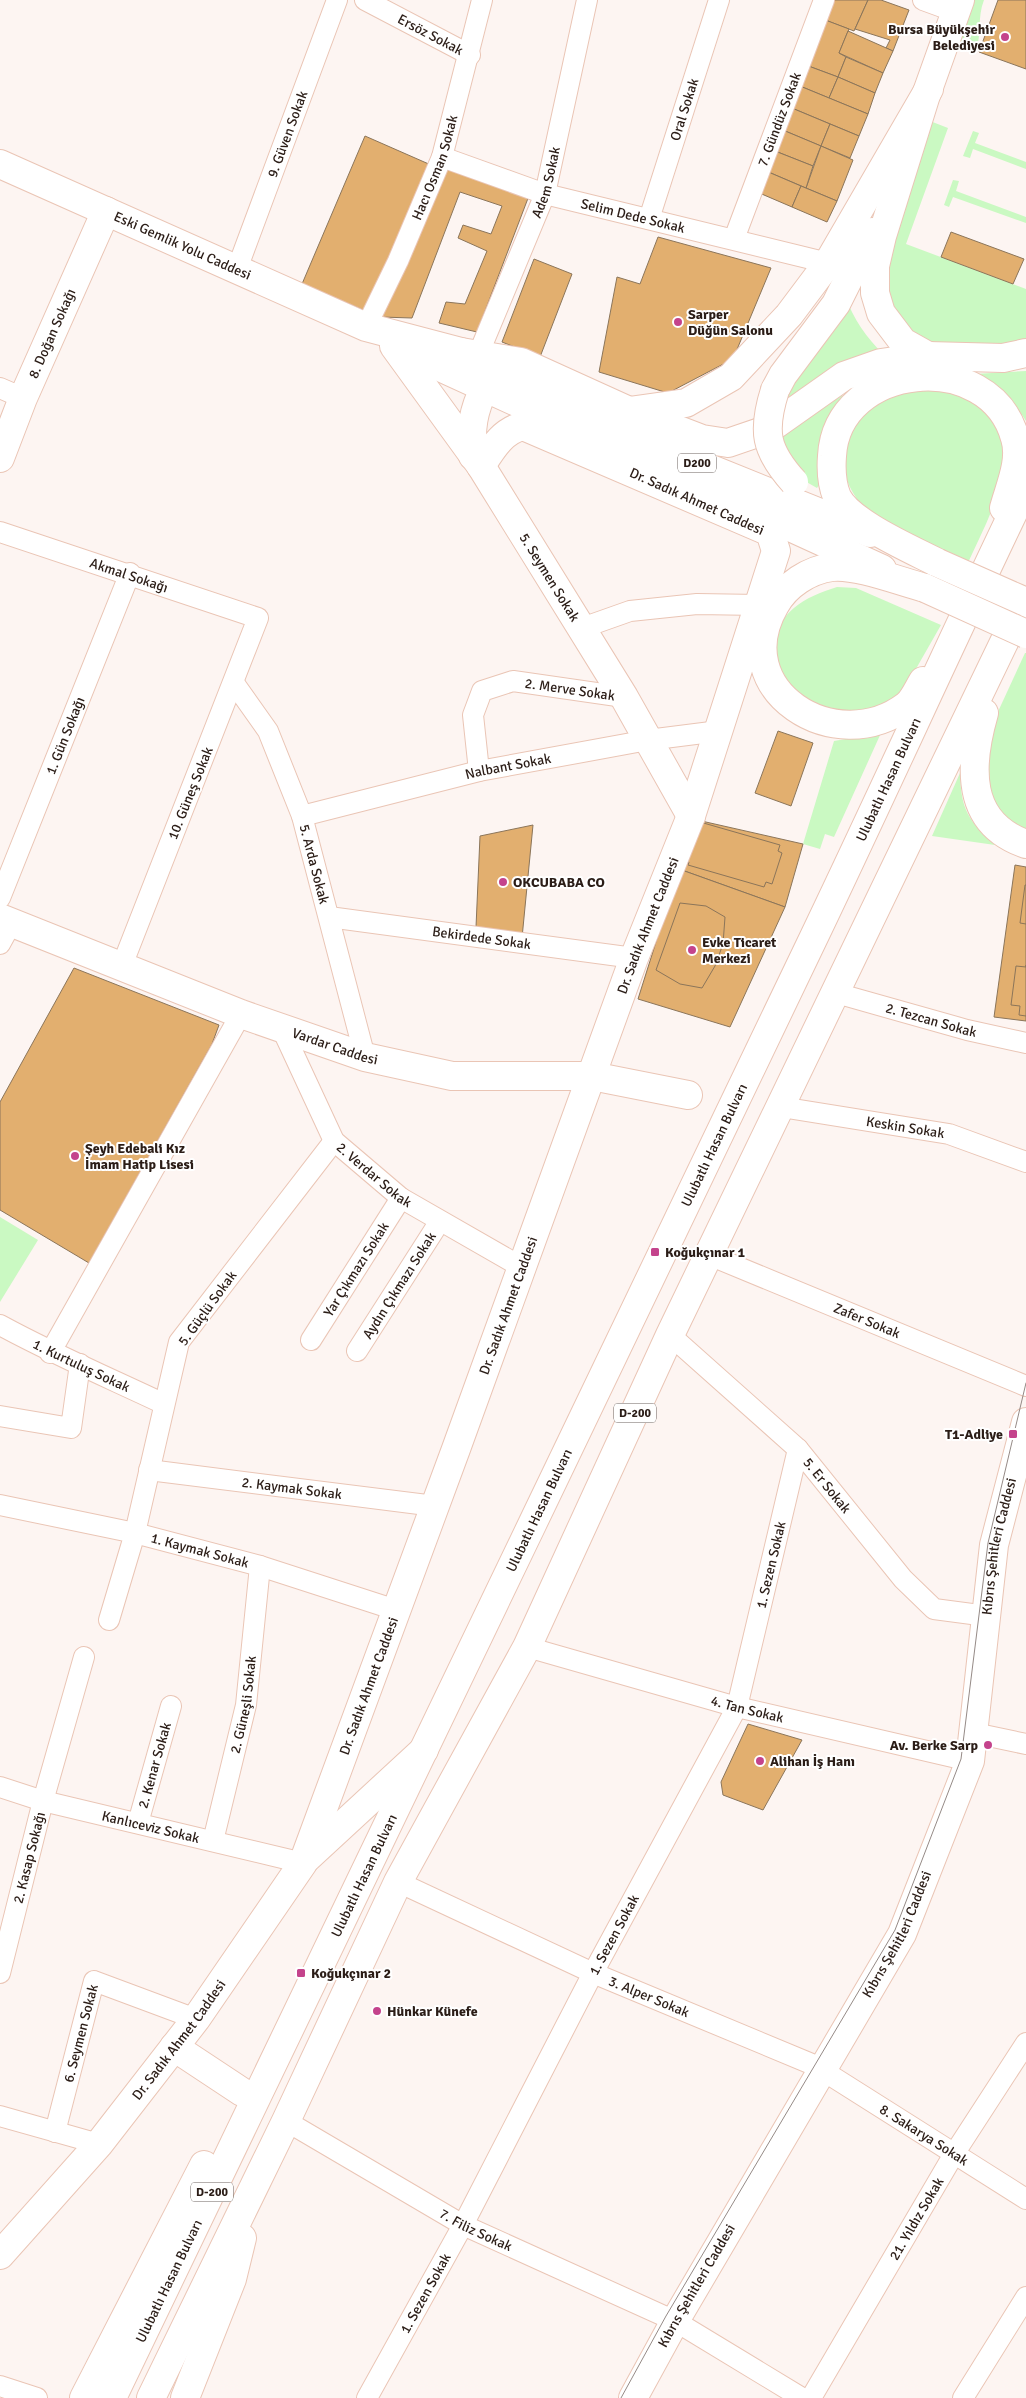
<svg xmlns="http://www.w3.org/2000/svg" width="1026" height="2398" viewBox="0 0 1026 2398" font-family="Signika,sans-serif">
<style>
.green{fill:#caf9c2}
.building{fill:#e2af6f;stroke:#8b755a}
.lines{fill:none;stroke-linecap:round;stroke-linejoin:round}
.street-casing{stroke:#eac5b5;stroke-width:22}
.secondary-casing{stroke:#eac5b5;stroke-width:30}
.primary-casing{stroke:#eac5b5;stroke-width:30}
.highway-casing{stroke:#eac5b5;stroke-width:30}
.street{stroke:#fff;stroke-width:20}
.secondary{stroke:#fff;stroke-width:28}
.primary{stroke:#fff;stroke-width:28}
.highway{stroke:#fff;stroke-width:28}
.tram{stroke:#958a86;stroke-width:1}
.secondary-bridge-casing{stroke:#eac5b5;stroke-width:30;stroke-linecap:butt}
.primary-bridge-casing{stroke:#eac5b5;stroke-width:30;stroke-linecap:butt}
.secondary-bridge{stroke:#fff;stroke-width:28}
.primary-bridge{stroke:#fff;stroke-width:28}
.poi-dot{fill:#c4438c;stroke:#fff;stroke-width:2}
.labels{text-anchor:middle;stroke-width:4;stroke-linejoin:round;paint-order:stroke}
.shield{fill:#fff;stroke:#6b615d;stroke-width:1}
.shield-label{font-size:12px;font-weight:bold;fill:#2b1d17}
.poi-label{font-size:14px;font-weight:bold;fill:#2b1d17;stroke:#fff;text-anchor:start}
.street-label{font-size:14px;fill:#2b1d17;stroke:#fff}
</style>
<rect width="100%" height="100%" fill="#fdf5f2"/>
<!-- green -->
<g class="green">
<path d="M974 0H984C977 18 982 33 976 51L958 45Z"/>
<path d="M930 121 948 128 906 244 1026 289V341L1011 346 933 347 903 335 882 283Z"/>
<path d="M973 131 979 133 975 143 1026 162V169L973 149 970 158 963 156Z"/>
<path d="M953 180 959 181 956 191 1026 217V223L953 197 949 207 944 205Z"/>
<path d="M845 296C854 320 866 337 884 355L794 413 775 390Z"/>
<path d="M1026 371V421C1011 397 999 386 974 374Z"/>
<path d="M917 388C949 390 974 392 992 421 996 428 1005 437 1005 445 1007 488 983 529 966 567 947 557 927 547 908 538 899 533 889 529 881 524 852 502 831 465 852 431 868 407 889 395 917 388Z"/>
<path d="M843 395C828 424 812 449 821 482L817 488 803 480 773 437Z"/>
<path d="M837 587 856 588 941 625 901 695 889 705 837 717 785 687C782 675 775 661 775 649 775 612 805 597 837 587Z"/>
<path d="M1025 653H1026V832L1019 830 985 795 990 729Z"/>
<path d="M881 733 834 837 825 834 820 849 803 844 834 741Z"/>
<path d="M960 773C961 810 968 820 995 845L932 836Z"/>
<path d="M0 1217 38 1240 0 1302Z"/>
</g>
<!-- building -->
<g class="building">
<path d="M827 0H868L854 31 820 18Z"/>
<path d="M868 0H881L909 10 893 51 886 48 890 40 855 29Z"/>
<path d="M998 0H1026V69L979 52Z"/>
<path d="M820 18 849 29 839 53 846 57 838 77 803 64Z"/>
<path d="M848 31 893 51 883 73 839 53Z"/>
<path d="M846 57 883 73 875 93 838 77Z"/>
<path d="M803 64 838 77 829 98 795 84Z"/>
<path d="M838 77 875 93 868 114 829 98Z"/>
<path d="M795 84 868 114 859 136 787 106Z"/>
<path d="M787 106 830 124 821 146 778 128Z"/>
<path d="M830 124 859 136 850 158 821 146Z"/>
<path d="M778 128 821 146 813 166 770 149Z"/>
<path d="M365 136 431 165 368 312 302 284Z"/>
<path d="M821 146 853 160 837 201 806 188Z"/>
<path d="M775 151 813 166 806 188 766 171Z"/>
<path d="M448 165 530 193 477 332 439 323 446 302 465 304 487 251 458 238 463 225 491 234 502 206 460 192 412 318 381 317Z"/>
<path d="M766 171 801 186 792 207 757 192Z"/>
<path d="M801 186 837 201 827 222 792 207Z"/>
<path d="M951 232 1024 259 1013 284 941 257Z"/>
<path d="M658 237 771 268 733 359 668 393 599 372 617 277 640 284Z"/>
<path d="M534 259 572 274 540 357 502 342Z"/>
<path d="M778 731 813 743 791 806 755 793Z"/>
<path d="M697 820 803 844 785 907 679 869Z"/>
<path d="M700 822 780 845 778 851 782 853 772 884 766 882 764 887 688 865 689 862 685 861Z"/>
<path d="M533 825 522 938 476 927 480 836Z"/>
<path d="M1015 865 1026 867V1021L994 1017Z"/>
<path d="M679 869 785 907 730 1027 638 999Z"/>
<path d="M1025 885H1026V924L1020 923Z"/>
<path d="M680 903 706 906 725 917 723 944 715 966 702 988 680 984 656 970Z"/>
<path d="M1026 965V1016L1019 1015 1020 1006 1011 1005 1016 966 1026 967Z"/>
<path d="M74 968 219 1025 212 1044 89 1263 0 1210V1102Z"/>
<path d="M748 1724 802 1740 763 1810 723 1795 721 1782Z"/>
</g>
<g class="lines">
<!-- street casing -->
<g class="street-casing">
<g id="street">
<path id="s1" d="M365 0 470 55"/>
<path d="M923 0 956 12"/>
<path id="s2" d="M442 157 545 194 828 263"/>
<path id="s3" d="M649 219 719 0"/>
<path id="s4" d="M734 239 824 0"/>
<path id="s5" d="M237 269 337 0"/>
<path id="s6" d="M366 327 398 261 442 157 482 0"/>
<path id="s7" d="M478 355 545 194 587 0"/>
<path d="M0 388 23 398"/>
<path id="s8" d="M0 532 258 618 121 968"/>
<path d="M582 628 630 611 697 604 759 605"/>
<path id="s9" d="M234 683 268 731 302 816 365 1057"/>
<path id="s10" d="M479 771 473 715 482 691 513 681 624 697"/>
<path id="s11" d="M302 816 479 771 648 740 719 731"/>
<path id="s12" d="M0 898 130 573"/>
<path id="s13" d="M329 917 634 958"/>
<path d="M0 944 12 922"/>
<path id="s14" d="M836 993 967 1030 1026 1043"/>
<path id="s15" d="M282 1029 334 1141 401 1198 523 1268"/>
<path id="s16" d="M781 1107 949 1134 1026 1162"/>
<path id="s17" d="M709 1255 1026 1386"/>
<path id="s18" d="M0 1325C53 1354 109 1378 164 1404"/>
<path id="s19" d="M670 1335 798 1449 903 1579 934 1609 987 1616"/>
<path id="s20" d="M311 1340 401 1198"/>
<path id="s21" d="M357 1351 440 1221"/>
<path d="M50 1353 241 1014"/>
<path d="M0 1416 71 1428 80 1364"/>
<path id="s22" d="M149 1470 435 1506"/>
<path id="s23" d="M0 1505 135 1533 260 1566 396 1610"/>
<path d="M109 1620 135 1533 179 1342 334 1141"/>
<path id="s24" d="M527 1647 737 1707 970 1761"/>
<path d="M974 1733 1026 1744"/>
<path id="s25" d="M0 1787 43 1801 303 1863"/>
<path id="s26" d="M138 1823 171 1706"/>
<path id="s27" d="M213 1841 246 1705 260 1566"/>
<path id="s28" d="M398 1882 593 1973 814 2065 1026 2199"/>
<path id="s29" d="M0 1973 43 1801 84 1657"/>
<path d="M0 2116 99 2144"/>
<path id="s30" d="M286 2121 463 2225 675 2321 802 2398"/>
<path id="s31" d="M55 2132 94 1981 196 2019"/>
<path d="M0 2386 37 2398"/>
<path id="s32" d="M367 2398 463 2225 593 1973 737 1707 798 1449"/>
<path id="s33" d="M811 2398 954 2154 1026 2043"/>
<path d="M963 2398 1026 2297"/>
</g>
</g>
<!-- secondary casing -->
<g class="secondary-casing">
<g id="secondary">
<path id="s34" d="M394 346 481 466 624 697 691 816"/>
<path d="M928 356 903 342 881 313 875 293V266L882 236 925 98 960 0"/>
<path d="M775 390 783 375 836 304 872 232"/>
<path d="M629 411 686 403 731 377 789 315 828 263 929 89"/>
<path d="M473 456C470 430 473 410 485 387"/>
<path id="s35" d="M0 458 23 398 106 211"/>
<path id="s36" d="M0 918 241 1014 365 1057 452 1076H592L688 1095"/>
<path d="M307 1858 424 1750"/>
<path d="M174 2047 242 2092"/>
<path id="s37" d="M0 2255 99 2144 196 2019 303 1863 456 1449 634 958 691 816 776 551 770 532 523 426C502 431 492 449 481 466"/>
<path id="s38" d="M633 2398 675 2321 902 1934 970 1761 994 1545 1026 1422"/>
</g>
</g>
<!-- primary casing -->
<g class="primary-casing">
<g id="primary">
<path id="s39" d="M0 164 366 327 461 352 701 465 870 533"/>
<path d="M405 351 882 569"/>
</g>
</g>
<!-- highway casing -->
<g class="highway-casing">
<g id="highway">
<path d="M461 352 521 362 629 411 702 439 728 443 769 429 844 376 881 363 928 356 1003 358 1026 353"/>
<path d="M938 563C911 549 850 523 837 497 832 485 831 469 832 456 837 362 990 346 1015 438 1022 460 1010 486 1004 508"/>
<path d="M923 681C918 689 913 701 906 706 836 759 725 691 775 605 786 585 809 570 832 567 855 564 902 582 925 588"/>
<path d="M984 713C969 765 965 823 1026 844"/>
<path d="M84 2398 204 2165"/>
<path id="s40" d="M112 2398C347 1913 579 1425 813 939 885 789 953 637 1026 486"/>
<path d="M151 2398 286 2121 398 1882 527 1647 670 1335 1022 605"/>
<path d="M185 2398 232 2279 242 2238"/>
</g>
</g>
<!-- street -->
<use href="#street" class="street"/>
<!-- secondary -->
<use href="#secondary" class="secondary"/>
<!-- primary -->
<use href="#primary" class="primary"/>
<!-- highway -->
<use href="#highway" class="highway"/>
<!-- tram -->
<path class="tram" d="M621 2398 666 2316 895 1930 961 1759 988 1543 1026 1383"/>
<!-- secondary-bridge casing -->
<g class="secondary-bridge-casing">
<path id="secondary-bridge" d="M775 390C762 431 765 450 794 482"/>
</g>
<!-- primary-bridge casing -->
<g class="primary-bridge-casing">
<g id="primary-bridge">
<path d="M938 563 1026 602"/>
<path d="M925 588 1026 634"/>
</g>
</g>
<!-- secondary-bridge -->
<use href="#secondary-bridge" class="secondary-bridge"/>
<!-- primary-bridge -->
<use href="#primary-bridge" class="primary-bridge"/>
</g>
<!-- markers -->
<g class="poi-dot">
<circle cx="1005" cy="37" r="5"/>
<circle cx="678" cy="322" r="5"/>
<circle cx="503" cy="882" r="5"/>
<circle cx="692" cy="950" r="5"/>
<circle cx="75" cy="1156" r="5"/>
<rect x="650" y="1247" width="10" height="10" rx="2.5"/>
<rect x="1008" y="1429" width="10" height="10" rx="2.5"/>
<circle cx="988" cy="1745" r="5"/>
<circle cx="760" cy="1761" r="5"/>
<rect x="296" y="1968" width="10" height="10" rx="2.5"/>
<circle cx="377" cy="2011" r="5"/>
</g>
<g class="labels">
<!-- shield labels -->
<g class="shield">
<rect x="678" y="453.5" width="38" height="19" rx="4"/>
<rect x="614" y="1403.5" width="42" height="19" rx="4"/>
<rect x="191" y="2182.5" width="42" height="19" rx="4"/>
</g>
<g class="shield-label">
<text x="697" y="467">D200</text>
<text x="635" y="1417">D-200</text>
<text x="212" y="2196">D-200</text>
</g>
<!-- poi labels -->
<g class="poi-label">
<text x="995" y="34" text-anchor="end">Bursa Büyükşehir<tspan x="995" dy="16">Belediyesi</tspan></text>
<text x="688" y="319">Sarper<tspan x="688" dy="16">Düğün Salonu</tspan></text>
<text x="513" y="887">OKCUBABA CO</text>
<text x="702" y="947">Evke Ticaret<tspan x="702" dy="16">Merkezi</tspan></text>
<text x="85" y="1153">Şeyh Edebali Kız<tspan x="85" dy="16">İmam Hatip Lisesi</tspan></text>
<text x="665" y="1257">Koğukçınar 1</text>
<text x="1003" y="1439" text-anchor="end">T1-Adliye</text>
<text x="978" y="1750" text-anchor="end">Av. Berke Sarp</text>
<text x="770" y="1766">Alihan İş Hanı</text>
<text x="311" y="1978">Koğukçınar 2</text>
<text x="387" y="2016">Hünkar Künefe</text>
</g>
<!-- street labels -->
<g class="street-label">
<text dy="5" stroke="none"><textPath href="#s1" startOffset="74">Ersöz Sokak</textPath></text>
<text dy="5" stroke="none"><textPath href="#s3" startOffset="115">Oral Sokak</textPath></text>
<text dy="5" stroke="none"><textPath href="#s4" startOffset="128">7. Gündüz Sokak</textPath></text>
<text dy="5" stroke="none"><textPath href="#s5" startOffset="144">9. Güven Sokak</textPath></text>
<text dy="5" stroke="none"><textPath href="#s6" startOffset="174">Hacı Osman Sokak</textPath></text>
<text dy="5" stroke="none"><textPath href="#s7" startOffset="186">Adem Sokak</textPath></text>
<text dy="5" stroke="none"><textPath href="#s2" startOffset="200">Selim Dede Sokak</textPath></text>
<text dy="5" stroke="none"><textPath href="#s39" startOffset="200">Eski Gemlik Yolu Caddesi</textPath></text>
<text dy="5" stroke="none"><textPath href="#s35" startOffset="135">8. Doğan Sokağı</textPath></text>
<text transform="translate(697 501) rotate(24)" y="5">Dr. Sadık Ahmet Caddesi</text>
<text dy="5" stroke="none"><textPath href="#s8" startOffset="136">Akmal Sokağı</textPath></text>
<text dy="5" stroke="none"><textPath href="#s34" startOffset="279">5. Seymen Sokak</textPath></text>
<text dy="5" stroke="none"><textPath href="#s10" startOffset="172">2. Merve Sokak</textPath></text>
<text dy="5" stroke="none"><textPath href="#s12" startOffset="175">1. Gün Sokağı</textPath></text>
<text dy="5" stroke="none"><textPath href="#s11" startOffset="212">Nalbant Sokak</textPath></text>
<text dy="5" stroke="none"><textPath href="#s40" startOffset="1795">Ulubatlı Hasan Bulvarı</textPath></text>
<text transform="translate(190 793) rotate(-68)" y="5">10. Güneş Sokak</text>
<text dy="5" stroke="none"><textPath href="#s9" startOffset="200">5. Arda Sokak</textPath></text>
<text dy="5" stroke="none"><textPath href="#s37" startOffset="1495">Dr. Sadık Ahmet Caddesi</textPath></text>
<text dy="5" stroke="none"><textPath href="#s13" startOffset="154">Bekirdede Sokak</textPath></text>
<text dy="5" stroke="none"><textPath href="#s14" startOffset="99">2. Tezcan Sokak</textPath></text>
<text dy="5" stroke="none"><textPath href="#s36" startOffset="359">Vardar Caddesi</textPath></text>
<text dy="5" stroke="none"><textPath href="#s16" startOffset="126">Keskin Sokak</textPath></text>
<text dy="5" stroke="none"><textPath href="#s40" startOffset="1390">Ulubatlı Hasan Bulvarı</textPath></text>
<text dy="5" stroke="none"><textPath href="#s15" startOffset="176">2. Verdar Sokak</textPath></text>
<text dy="5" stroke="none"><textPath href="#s20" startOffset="84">Yar Çıkmazı Sokak</textPath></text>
<text dy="5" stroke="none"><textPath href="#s21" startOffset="78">Aydın Çıkmazı Sokak</textPath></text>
<text dy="5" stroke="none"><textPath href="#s37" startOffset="1090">Dr. Sadık Ahmet Caddesi</textPath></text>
<text transform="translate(207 1308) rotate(-54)" y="5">5. Güçlü Sokak</text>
<text dy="5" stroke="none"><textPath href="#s17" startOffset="171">Zafer Sokak</textPath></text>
<text dy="5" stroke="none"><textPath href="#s18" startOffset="91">1. Kurtuluş Sokak</textPath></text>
<text dy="5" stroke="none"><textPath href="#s19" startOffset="218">5. Er Sokak</textPath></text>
<text dy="5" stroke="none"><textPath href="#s22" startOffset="144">2. Kaymak Sokak</textPath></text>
<text dy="5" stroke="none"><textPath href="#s40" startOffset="985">Ulubatlı Hasan Bulvarı</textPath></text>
<text dy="5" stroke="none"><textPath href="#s38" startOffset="939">Kıbrıs Şehitleri Caddesi</textPath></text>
<text dy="5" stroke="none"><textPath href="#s23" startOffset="205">1. Kaymak Sokak</textPath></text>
<text dy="5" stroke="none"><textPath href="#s32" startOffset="930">1. Sezen Sokak</textPath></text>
<text dy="5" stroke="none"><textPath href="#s37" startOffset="685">Dr. Sadık Ahmet Caddesi</textPath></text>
<text dy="5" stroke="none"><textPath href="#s27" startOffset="140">2. Güneşli Sokak</textPath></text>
<text dy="5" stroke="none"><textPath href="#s24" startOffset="229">4. Tan Sokak</textPath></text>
<text dy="5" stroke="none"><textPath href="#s26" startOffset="60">2. Kenar Sokak</textPath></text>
<text dy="5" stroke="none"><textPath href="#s25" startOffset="156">Kanlıceviz Sokak</textPath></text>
<text dy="5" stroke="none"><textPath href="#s29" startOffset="119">2. Kasap Sokağı</textPath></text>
<text dy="5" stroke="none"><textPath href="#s40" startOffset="580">Ulubatlı Hasan Bulvarı</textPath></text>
<text dy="5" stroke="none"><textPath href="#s38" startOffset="534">Kıbrıs Şehitleri Caddesi</textPath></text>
<text dy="5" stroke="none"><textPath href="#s32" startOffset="525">1. Sezen Sokak</textPath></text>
<text dy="5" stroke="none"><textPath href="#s28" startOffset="276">3. Alper Sokak</textPath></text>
<text dy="5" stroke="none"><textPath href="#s31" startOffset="102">6. Seymen Sokak</textPath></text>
<text dy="5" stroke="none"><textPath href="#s37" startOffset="280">Dr. Sadık Ahmet Caddesi</textPath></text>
<text dy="5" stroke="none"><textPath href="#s28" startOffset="585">8. Sakarya Sokak</textPath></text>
<text dy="5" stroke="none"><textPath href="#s33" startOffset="208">21. Yıldız Sokak</textPath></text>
<text dy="5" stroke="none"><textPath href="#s30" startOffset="219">7. Filiz Sokak</textPath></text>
<text dy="5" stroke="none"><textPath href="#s40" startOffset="130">Ulubatlı Hasan Bulvarı</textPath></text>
<text dy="5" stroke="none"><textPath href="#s38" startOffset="129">Kıbrıs Şehitleri Caddesi</textPath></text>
<text dy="5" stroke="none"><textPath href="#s32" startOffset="120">1. Sezen Sokak</textPath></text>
</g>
</g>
</svg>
